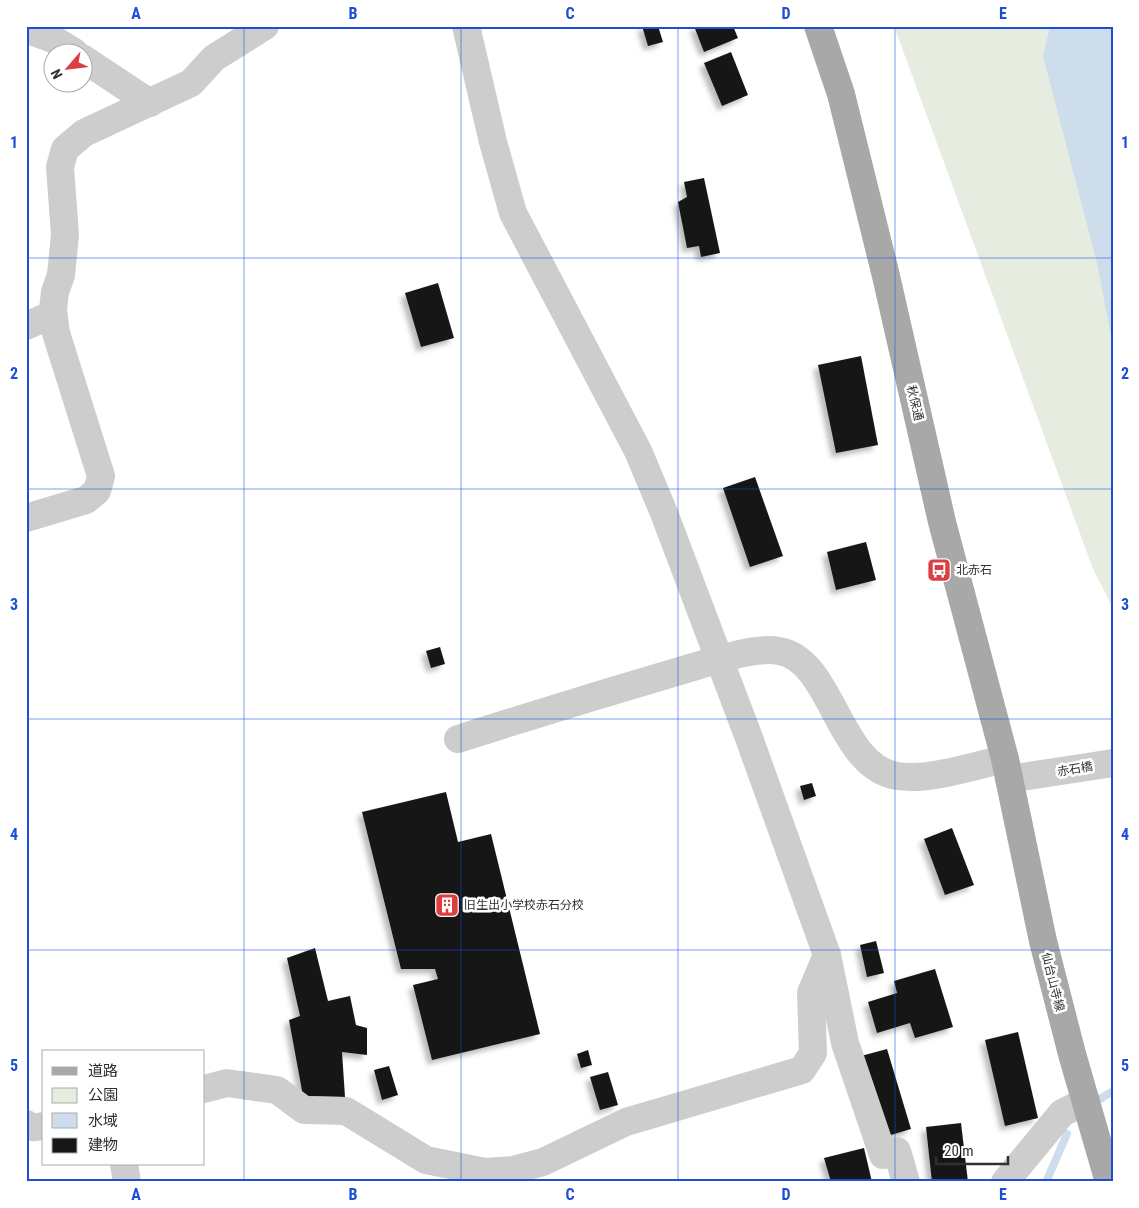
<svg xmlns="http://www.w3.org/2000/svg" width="1139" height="1208" viewBox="0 0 1139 1208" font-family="'Roboto Condensed','Noto Sans JP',sans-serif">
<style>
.green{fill:#e6ecdf}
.water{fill:#cdddeb}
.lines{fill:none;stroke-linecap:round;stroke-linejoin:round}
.stream{stroke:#cdddeb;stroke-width:8}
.building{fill:#171717;filter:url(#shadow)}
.minor{stroke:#cdcdcd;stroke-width:28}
.major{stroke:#a8a8a8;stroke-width:28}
.grid{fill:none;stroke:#1d4ed8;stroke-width:1;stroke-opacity:0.55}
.labels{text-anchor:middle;stroke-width:5;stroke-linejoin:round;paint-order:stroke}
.street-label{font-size:12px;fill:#303030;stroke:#fff}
.poi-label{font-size:12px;fill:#303030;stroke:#fff;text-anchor:start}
.neatline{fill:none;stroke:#1d4ed8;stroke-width:2}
.grid-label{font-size:16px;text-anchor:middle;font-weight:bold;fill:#1d4ed8}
</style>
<defs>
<filter id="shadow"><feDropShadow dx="-4.5" dy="4.5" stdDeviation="2.5" flood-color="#0004"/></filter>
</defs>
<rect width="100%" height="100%" fill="#fff"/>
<!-- green -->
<path class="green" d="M894 26H1113V608L1093 569Z"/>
<!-- water -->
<path class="water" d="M1050 26H1113V346L1097 263 1043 56Z"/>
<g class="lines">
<!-- stream -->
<g class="stream">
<path d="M1100 1099 1113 1091"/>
<path d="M1046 1182 1067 1134"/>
</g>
</g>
<!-- building -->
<g class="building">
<path d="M642 26H658L663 42 648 46Z"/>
<path d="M694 26H733L738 38 704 52Z"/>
<path d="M731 52 748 95 722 106 704 63Z"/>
<path d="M704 178 720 253 701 257 699 246 687 248 678 202 687 197 684 182Z"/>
<path d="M438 283 454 338 421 347 405 293Z"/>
<path d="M861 356 878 445 836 453 818 365Z"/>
<path d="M755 477 783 556 750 567 723 488Z"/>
<path d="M866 542 876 580 836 590 827 552Z"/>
<path d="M440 647 445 664 431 668 426 651Z"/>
<path d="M812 783 816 796 804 800 800 786Z"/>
<path d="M446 792 458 842 491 834 540 1034 432 1060 413 985 438 979 435 969H401L362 812Z"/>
<path d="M952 828 974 885 945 895 924 839Z"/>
<path d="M876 941 884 973 867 977 860 945Z"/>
<path d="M315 948 328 1001 350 996 356 1025 367 1028V1055L342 1052 345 1097 303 1096 289 1020 300 1016 287 958Z"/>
<path d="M935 969 953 1027 915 1038 910 1023 877 1033 868 1002 897 993 894 981Z"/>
<path d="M1018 1032 1038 1118 1005 1126 985 1040Z"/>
<path d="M887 1049 911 1129 884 1137 861 1056Z"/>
<path d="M588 1050 592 1065 581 1068 577 1054Z"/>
<path d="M389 1066 398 1095 382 1100 374 1070Z"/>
<path d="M608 1072 618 1105 600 1110 590 1077Z"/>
<path d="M961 1123 968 1182H932L926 1127Z"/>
<path d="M864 1148 872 1182H831L824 1158Z"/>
</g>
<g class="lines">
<!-- minor -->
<g class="minor">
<path d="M466 26 493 142 513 213 638 451 664 513 749 738 827 955 845 1043 883 1155 897 1151 906 1182"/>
<path d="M26 29 53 39 74 52"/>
<path d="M82 58 150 103"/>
<path d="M26 326 53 314"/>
<path d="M26 518 86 500 97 491 101 476 56 333 53 310 55 292 61 275 65 235 60 167 65 149 84 133 191 83 214 58 265 26"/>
<path d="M458 739C533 715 608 692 683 670 709 663 753 646 779 651 833 660 837 766 897 776 930 781 972 766 1005 759"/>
<path d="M1009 779 1113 763"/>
<path d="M204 1089 227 1083 277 1090 304 1110 346 1111 426 1160 485 1172 513 1170 543 1162 626 1122 802 1070 813 1053 811 993 827 955"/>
<path d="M26 1124C30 1129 38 1127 44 1126"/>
<path d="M124 1164 127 1182"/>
<path d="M1005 1182 1062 1113 1086 1101"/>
</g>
<!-- major -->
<path class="major" d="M818 26 841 94 886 276 942 522 1005 759 1043 941 1072 1054 1109 1182"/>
</g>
<!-- grid -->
<path class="grid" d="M244 26V1182M461 26V1182M678 26V1182M895 26V1182M26 258H1113M26 489H1113M26 719H1113M26 950H1113"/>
<!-- icons -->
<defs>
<g id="bus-square" transform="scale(1.25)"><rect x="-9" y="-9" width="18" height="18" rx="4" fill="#db3f42" stroke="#fff"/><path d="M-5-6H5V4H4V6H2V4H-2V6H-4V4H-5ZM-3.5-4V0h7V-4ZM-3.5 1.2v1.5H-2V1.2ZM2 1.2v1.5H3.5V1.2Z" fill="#fff"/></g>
<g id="building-square" transform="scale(1.25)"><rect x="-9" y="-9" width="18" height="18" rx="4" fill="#db3f42" stroke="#fff"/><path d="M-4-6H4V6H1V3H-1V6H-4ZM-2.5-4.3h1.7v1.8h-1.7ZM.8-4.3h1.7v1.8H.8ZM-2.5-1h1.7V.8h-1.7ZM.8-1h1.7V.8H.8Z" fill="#fff"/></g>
</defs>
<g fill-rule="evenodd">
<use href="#bus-square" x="939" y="570"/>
<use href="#building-square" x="447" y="905"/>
</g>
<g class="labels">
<!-- street labels -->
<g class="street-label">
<text transform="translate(915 403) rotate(77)" y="4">秋保通</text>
<text transform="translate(1075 769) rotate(-10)" y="4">赤石橋</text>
<text transform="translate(1053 982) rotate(76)" y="4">仙台山寺線</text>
</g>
<!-- poi labels -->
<g class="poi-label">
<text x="956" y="574">北赤石</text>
<text x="464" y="909">旧生出小学校赤石分校</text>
</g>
</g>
<!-- border -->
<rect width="1139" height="1208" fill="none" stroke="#ffffff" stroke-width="55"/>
<!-- legend -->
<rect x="42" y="1050" width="162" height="115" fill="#ffffff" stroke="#acacac"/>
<rect x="52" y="1067" width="25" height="8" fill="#a8a8a8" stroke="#acacac"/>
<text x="88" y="1076" font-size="15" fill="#303030">道路</text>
<rect x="52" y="1088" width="25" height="15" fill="#e6ecdf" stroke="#acacac"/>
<text x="88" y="1100" font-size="15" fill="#303030">公園</text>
<rect x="52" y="1113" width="25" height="15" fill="#cdddeb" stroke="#acacac"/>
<text x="88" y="1126" font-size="15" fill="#303030">水域</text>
<rect x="52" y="1138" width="25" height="15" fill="#171717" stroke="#acacac"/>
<text x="88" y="1150" font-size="15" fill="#303030">建物</text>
<!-- north arrow -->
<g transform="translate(68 68) rotate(242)"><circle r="24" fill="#ffffff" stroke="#acacac"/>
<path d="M0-4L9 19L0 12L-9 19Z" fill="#db3f42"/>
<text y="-8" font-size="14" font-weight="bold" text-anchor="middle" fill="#303030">N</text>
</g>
<!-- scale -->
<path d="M936 1156v8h72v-8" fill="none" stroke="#303030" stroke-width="2.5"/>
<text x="944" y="1156" font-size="15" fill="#303030" stroke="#ffffff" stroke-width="4" paint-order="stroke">20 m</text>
<rect x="28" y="28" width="1084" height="1152" class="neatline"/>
<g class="grid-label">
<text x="136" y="19">A</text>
<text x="353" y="19">B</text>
<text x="570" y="19">C</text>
<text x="786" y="19">D</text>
<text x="1003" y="19">E</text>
<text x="14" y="148">1</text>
<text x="1125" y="148">1</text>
<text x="14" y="379">2</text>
<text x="1125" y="379">2</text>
<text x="14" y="610">3</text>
<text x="1125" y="610">3</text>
<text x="14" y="840">4</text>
<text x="1125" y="840">4</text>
<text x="14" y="1071">5</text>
<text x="1125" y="1071">5</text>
<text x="136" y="1200">A</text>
<text x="353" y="1200">B</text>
<text x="570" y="1200">C</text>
<text x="786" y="1200">D</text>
<text x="1003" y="1200">E</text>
</g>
</svg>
